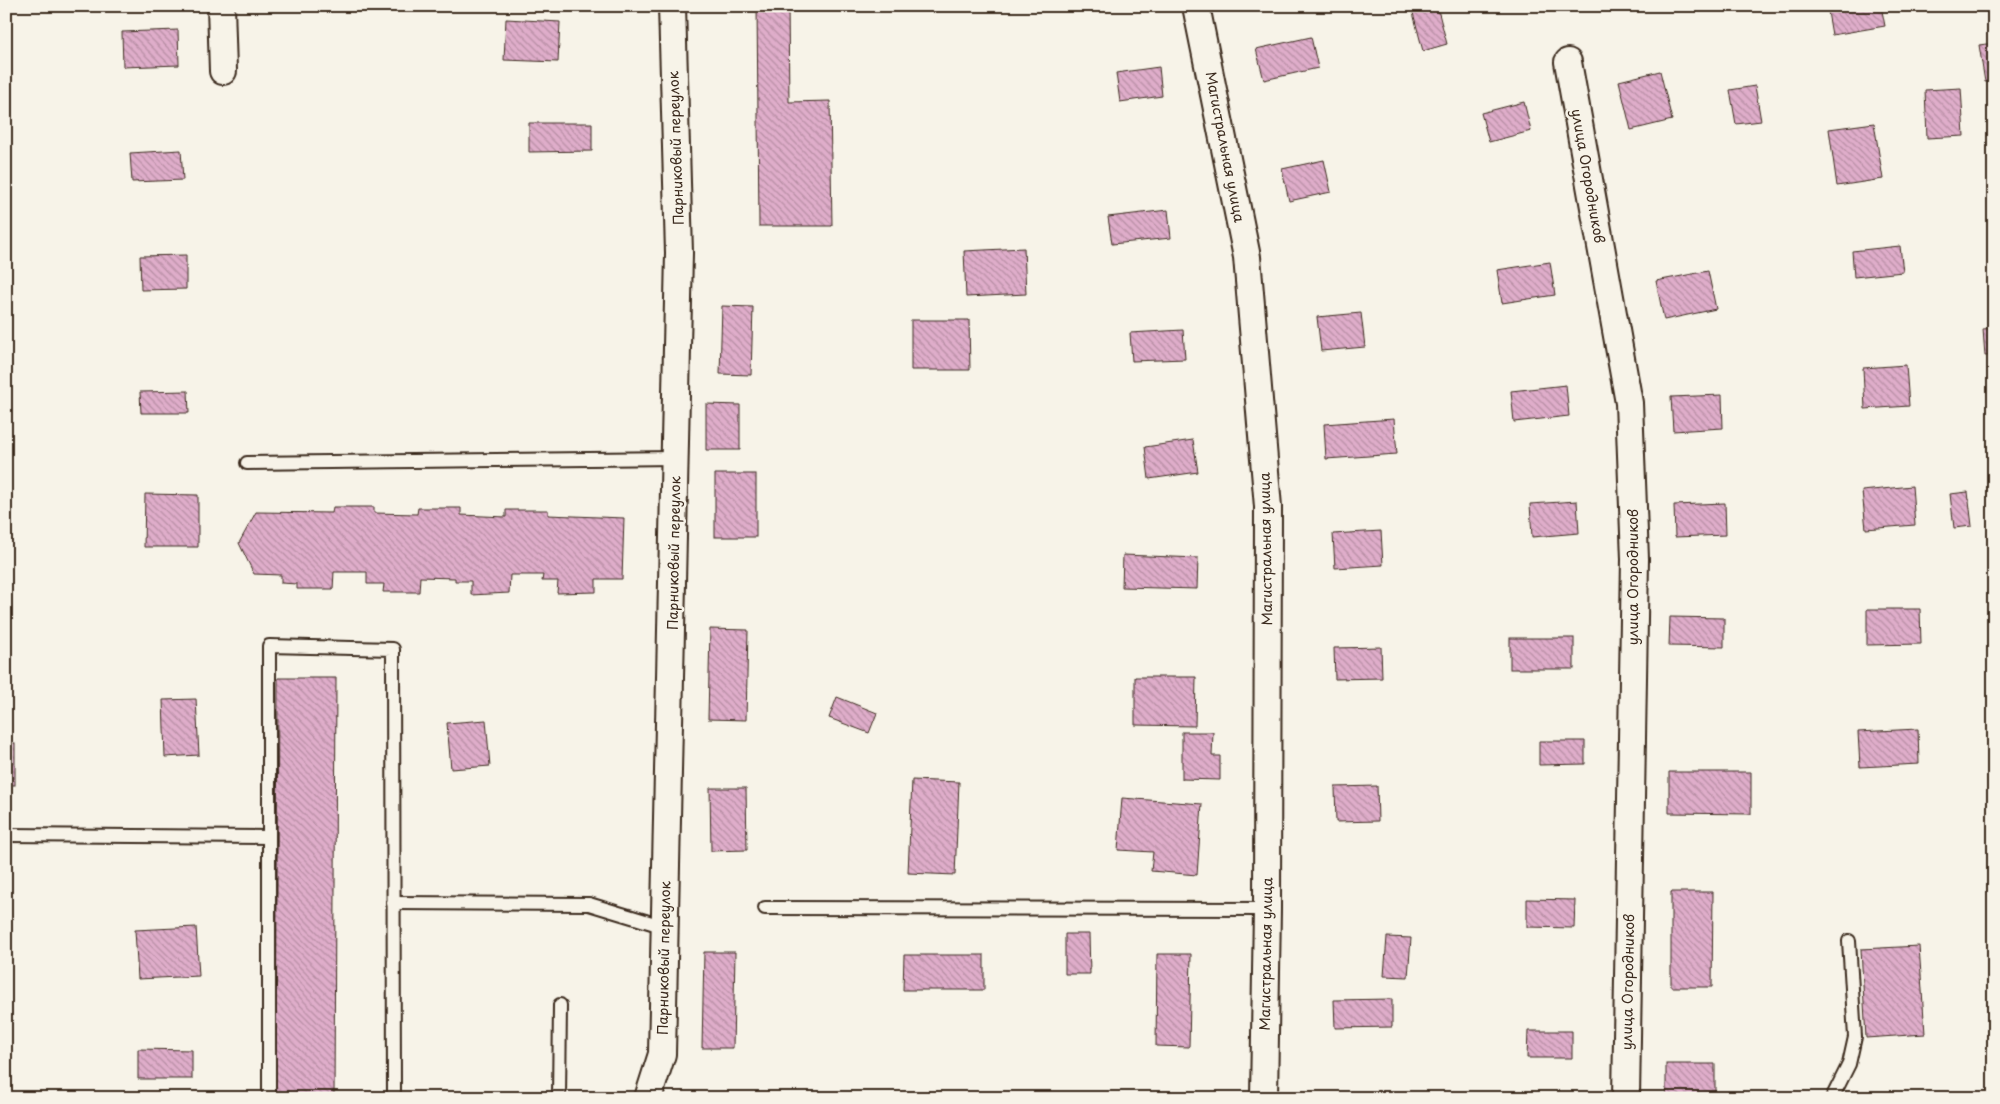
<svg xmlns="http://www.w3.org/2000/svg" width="2000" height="1104" viewBox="0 0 2000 1104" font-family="'Playpen Sans',sans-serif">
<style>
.building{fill:url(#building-back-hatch);stroke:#3b2a1e}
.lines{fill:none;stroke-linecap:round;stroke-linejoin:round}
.lane-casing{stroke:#3b2a1e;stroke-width:16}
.street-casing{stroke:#3b2a1e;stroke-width:30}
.lane{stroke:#f7f3e8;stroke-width:12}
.street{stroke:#f7f3e8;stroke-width:26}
.labels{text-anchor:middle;stroke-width:5;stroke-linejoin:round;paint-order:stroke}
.street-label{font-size:14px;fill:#3b2a1e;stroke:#f7f3e8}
</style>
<defs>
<pattern id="building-back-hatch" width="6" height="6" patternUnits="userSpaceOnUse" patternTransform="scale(1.25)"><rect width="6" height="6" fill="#dfadca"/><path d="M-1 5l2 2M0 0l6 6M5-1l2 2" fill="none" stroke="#b68da3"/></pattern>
</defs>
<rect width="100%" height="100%" fill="#f7f3e8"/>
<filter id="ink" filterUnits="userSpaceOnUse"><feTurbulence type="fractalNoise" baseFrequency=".02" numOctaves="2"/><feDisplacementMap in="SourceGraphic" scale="10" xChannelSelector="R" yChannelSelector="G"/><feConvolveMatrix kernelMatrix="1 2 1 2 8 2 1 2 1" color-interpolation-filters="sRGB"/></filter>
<g filter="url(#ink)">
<!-- building -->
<g class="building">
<path d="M757 6H788L789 102 830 101 832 226H759Z"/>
<path d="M1423 6H1437L1447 44 1423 51 1412 9Z"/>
<path d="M1827 6H1881L1885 26 1832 35Z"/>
<path d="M506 19 560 22 558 62 504 60Z"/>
<path d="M178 30 179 65 123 67 122 32Z"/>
<path d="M1311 37 1318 68 1264 80 1256 49Z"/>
<path d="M1994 43V81L1985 82 1979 45Z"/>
<path d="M1159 67 1162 96 1120 102 1116 73Z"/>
<path d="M1660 71 1672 120 1631 130 1619 81Z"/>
<path d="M1755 86 1761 121 1736 124 1730 90Z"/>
<path d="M1961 88 1964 136 1927 138 1925 90Z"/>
<path d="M1524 102 1531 131 1489 142 1481 113Z"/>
<path d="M529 123H592V151L529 152Z"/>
<path d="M1874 123 1883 179 1837 186 1829 129Z"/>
<path d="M181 150 183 180 132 182 130 153Z"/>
<path d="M1324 160 1331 192 1289 201 1282 169Z"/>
<path d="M1168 210 1171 238 1112 244 1108 217Z"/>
<path d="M1900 246 1903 272 1854 277 1852 251Z"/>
<path d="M1024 248 1026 294 966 297 964 251Z"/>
<path d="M186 255V289L141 290 140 256Z"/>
<path d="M1550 262 1555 295 1502 303 1497 270Z"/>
<path d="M1708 271 1716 309 1664 320 1656 281Z"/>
<path d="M722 306 753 307 751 375 720 374Z"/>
<path d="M1361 313 1365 347 1321 351 1317 317Z"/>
<path d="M911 320H969L970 370H911Z"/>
<path d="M1994 328V355L1985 356 1983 329Z"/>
<path d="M1183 330 1185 359 1132 361 1130 333Z"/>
<path d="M1906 365 1909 406 1865 409 1863 368Z"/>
<path d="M1566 385 1569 416 1514 422 1511 391Z"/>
<path d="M188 391 189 413H141L140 392Z"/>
<path d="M1722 395 1723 428 1673 431 1671 397Z"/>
<path d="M706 404 740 405V450H706Z"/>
<path d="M1394 419 1397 454 1326 459 1324 424Z"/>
<path d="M1193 440 1198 472 1149 479 1145 447Z"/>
<rect x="715" y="474" width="41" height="63"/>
<path d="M1912 486 1915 525 1866 529 1862 491Z"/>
<path d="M1968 492 1972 526 1954 528 1950 494Z"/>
<path d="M145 494 198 495V547H144Z"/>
<path d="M1577 501 1579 533 1532 537 1530 504Z"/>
<path d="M1725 503 1726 535 1675 537 1674 505Z"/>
<path d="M333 507H374V513L417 514 418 508H461V515L506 517V510H548V515L624 518 622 579H596V592L557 593 558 581H542L543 575H510L509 593 471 595V581H455V578L420 577 419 592H383L384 584H367V572H334L333 589H297V584L281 583V575L254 574 239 543 256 512 332 513Z"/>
<path d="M1381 531 1383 565 1335 568 1333 534Z"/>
<path d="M1123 555 1198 558 1197 589 1122 587Z"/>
<path d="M1867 609H1920L1921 644 1867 645Z"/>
<path d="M1670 617 1724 618V647L1669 646Z"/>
<path d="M710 629 748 630 746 720 708 719Z"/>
<rect x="1510" y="638" width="64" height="31"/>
<path d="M1381 647 1382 678 1335 679 1334 648Z"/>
<path d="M1135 677H1196L1195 726 1135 725Z"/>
<path d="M278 678H336L334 1098H276Z"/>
<path d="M837 697 877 713 869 733 829 718Z"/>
<path d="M196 699 199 755 165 757 163 700Z"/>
<path d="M486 720 490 766 451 769 447 723Z"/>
<path d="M1918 729 1919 764 1860 767 1858 732Z"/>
<path d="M1182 732H1213L1212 756H1220V780L1182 779Z"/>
<path d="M1539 741H1585V764L1539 765Z"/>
<rect x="6" y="743" width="9" height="42"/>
<path d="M1669 772H1751V814L1669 813Z"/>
<path d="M912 780 959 782 955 875 908 873Z"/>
<path d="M1377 786 1378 821 1336 822 1335 787Z"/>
<path d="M710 788H746L747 850 711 851Z"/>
<path d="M1122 798 1202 804 1197 875 1151 871 1153 852 1118 850Z"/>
<path d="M1671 892H1713L1712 987H1671Z"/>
<path d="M1527 899 1575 900 1574 928 1527 927Z"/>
<path d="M196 927 199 976 138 979 135 930Z"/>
<path d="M1065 934H1089L1090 974H1065Z"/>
<path d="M1387 937 1411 938 1408 977 1384 976Z"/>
<path d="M1919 946 1925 1034 1866 1038 1861 949Z"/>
<path d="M704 952H735L733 1048H702Z"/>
<path d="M1157 954H1191L1189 1047 1156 1046Z"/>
<path d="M904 955H984V990H903Z"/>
<path d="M1392 999V1027L1335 1028 1334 1000Z"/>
<path d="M1528 1031H1572V1058H1527Z"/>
<path d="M138 1049 192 1050V1079H138Z"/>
<rect x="6" y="1053" width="4" height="29"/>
<rect x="1666" y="1064" width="49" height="34"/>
</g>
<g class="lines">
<!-- lane casing -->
<g class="lane-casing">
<g id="lane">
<path d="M247 463 676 458"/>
<path d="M6 835 269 837"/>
<path d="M393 903 589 904 665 927"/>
<path d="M765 908 1267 909"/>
<path d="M269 1098V646L393 649 394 1098"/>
<path d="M559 1098 560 1005"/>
<path d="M1832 1098 1849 1064 1855 1037 1849 941"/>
</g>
</g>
<!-- street casing -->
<g class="street-casing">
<g id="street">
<path d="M221 6 223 71"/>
<path d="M1196 6 1247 257 1268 507 1267 909 1264 1098"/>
<path d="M1568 62 1629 403 1635 559 1626 1098"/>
<path d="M648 1098 662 1054 679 253 672 6"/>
</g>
</g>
<!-- lane -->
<use href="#lane" class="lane"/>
<!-- street -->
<use href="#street" class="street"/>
</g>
</g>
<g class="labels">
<!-- street labels -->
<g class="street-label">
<text transform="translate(1225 147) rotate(79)" y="5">Магистральная улица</text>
<text transform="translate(676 148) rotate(-92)" y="5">Парниковый переулок</text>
<text transform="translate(1588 176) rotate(80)" y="5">улица Огородников</text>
<text transform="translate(1266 549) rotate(-91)" y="5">Магистральная улица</text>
<text transform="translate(674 553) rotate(-89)" y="5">Парниковый переулок</text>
<text transform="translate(1633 577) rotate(-90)" y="5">улица Огородников</text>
<text transform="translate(1266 954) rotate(-89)" y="5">Магистральная улица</text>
<text transform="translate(664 958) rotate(-89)" y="5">Парниковый переулок</text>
<text transform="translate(1628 982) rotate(-89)" y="5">улица Огородников</text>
</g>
</g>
<!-- margin -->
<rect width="2000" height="1104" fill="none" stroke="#f7f3e8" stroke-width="25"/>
<rect x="12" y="12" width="1975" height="1079" fill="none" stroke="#3b2a1e" stroke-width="2" filter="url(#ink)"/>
</svg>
